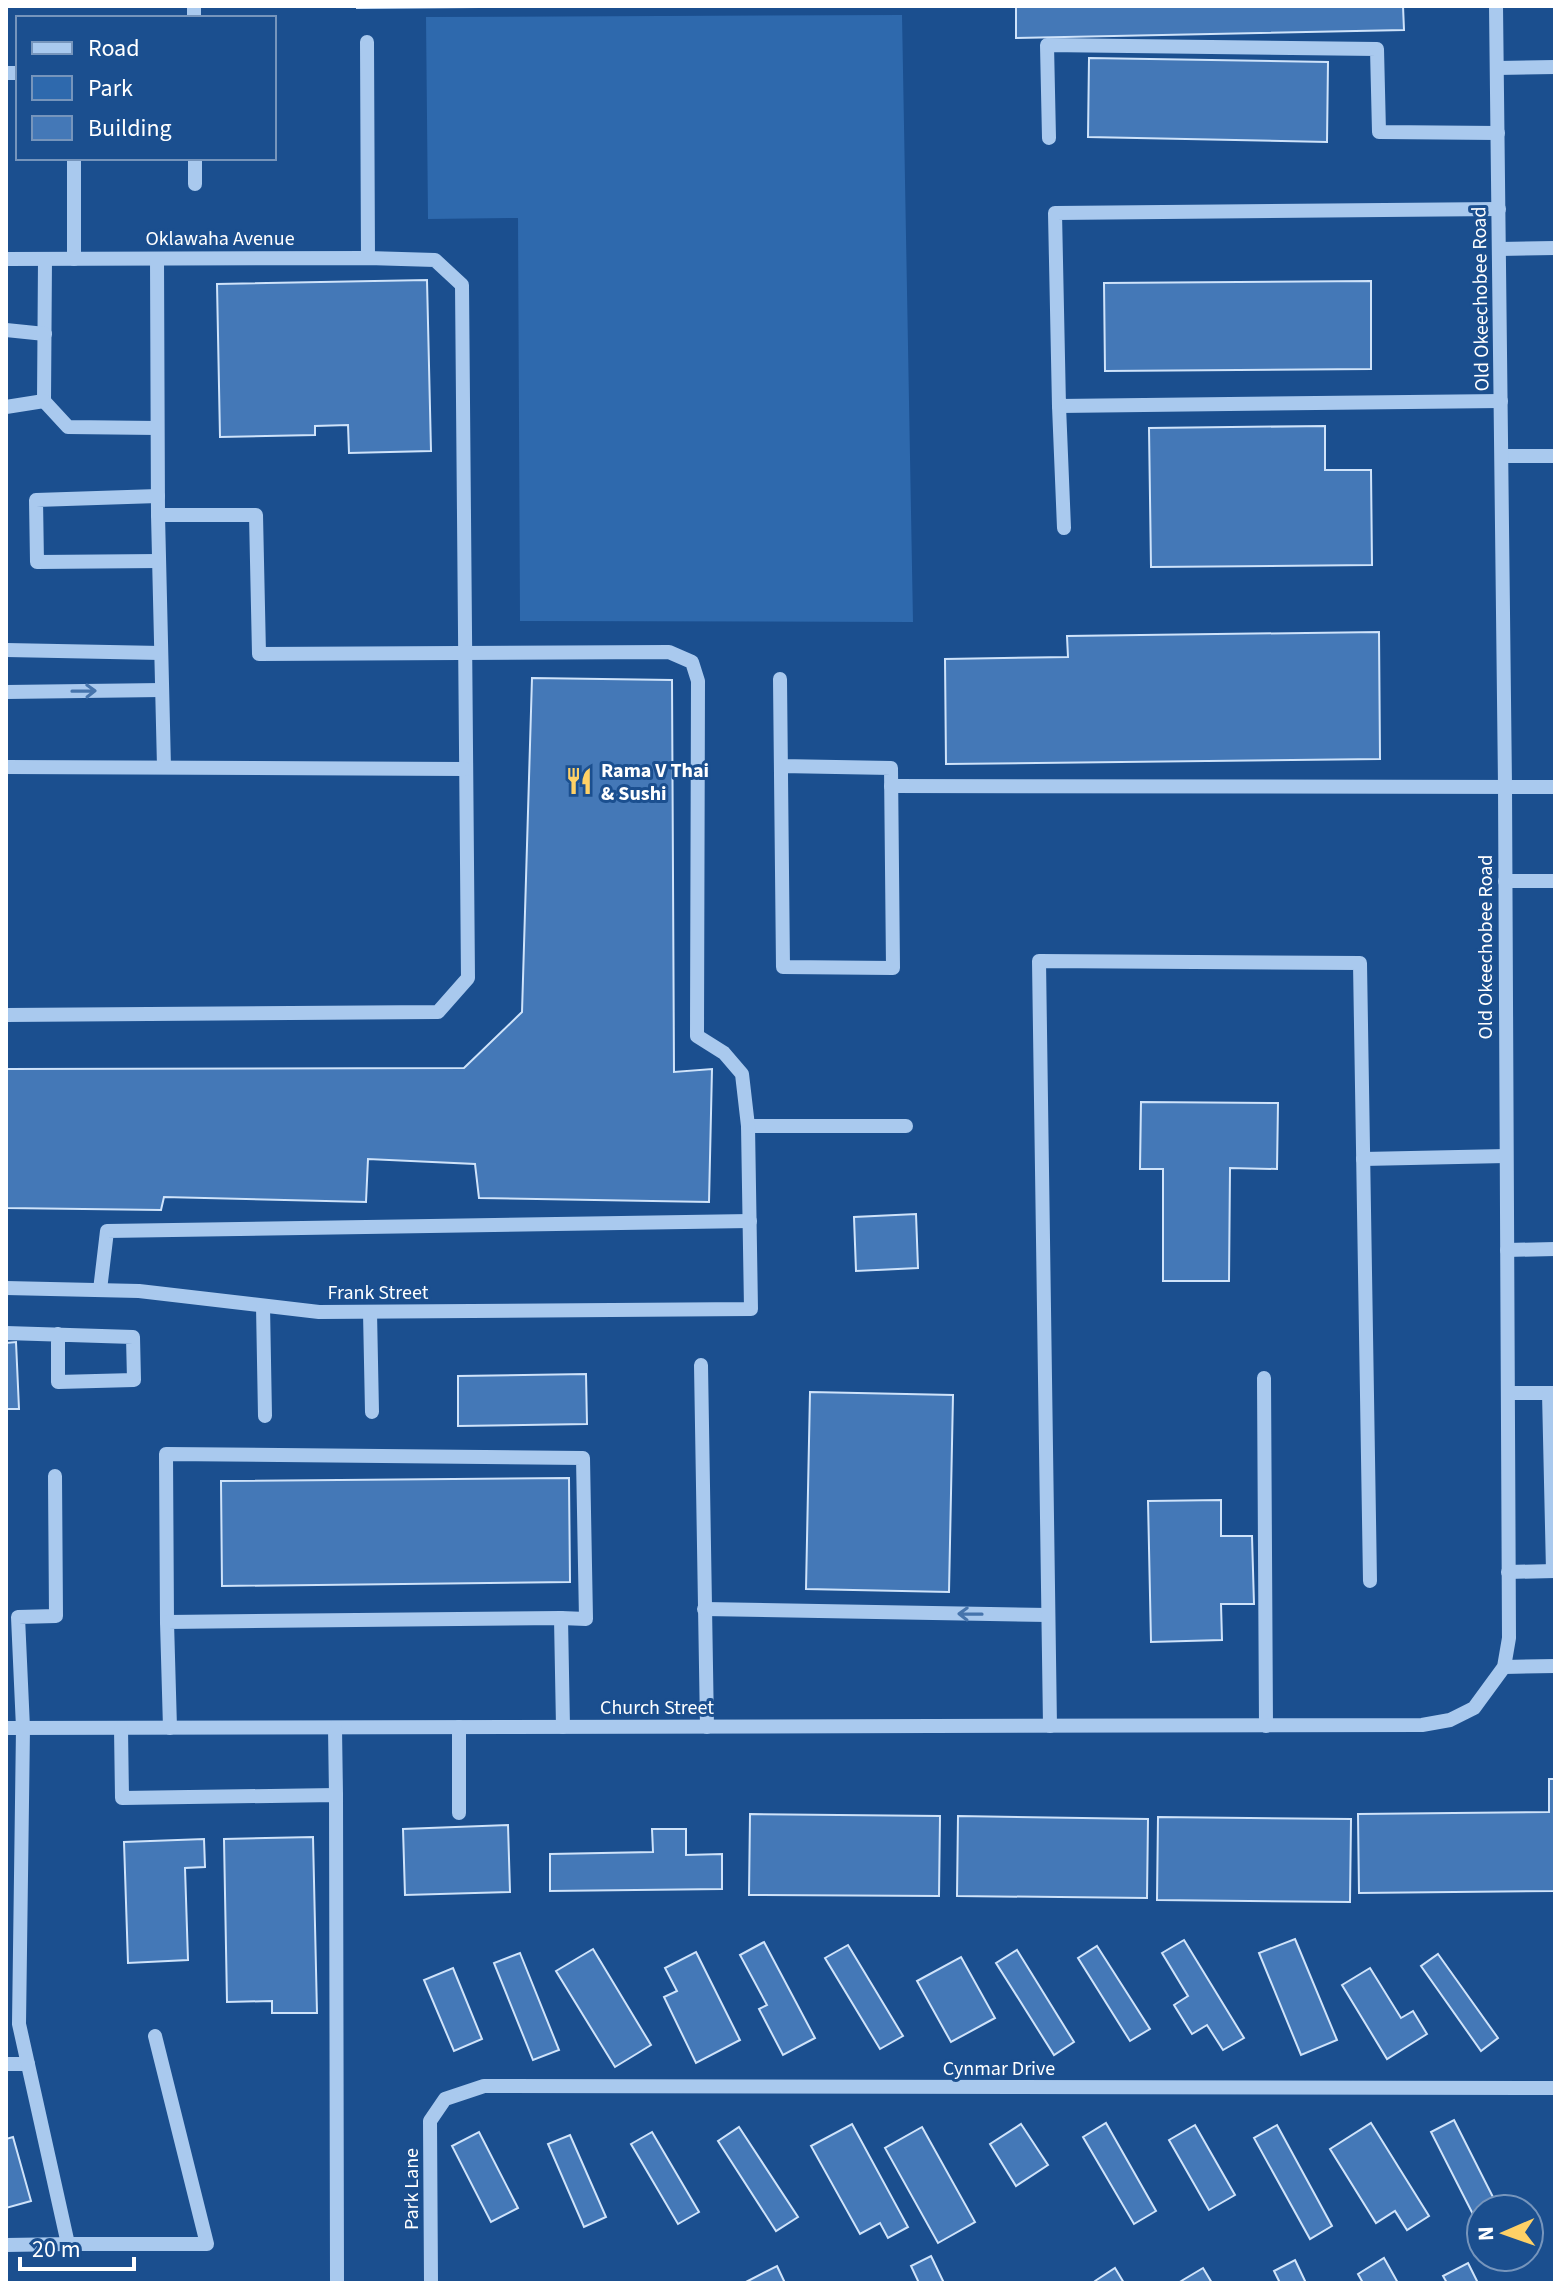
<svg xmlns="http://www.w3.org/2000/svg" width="1561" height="2289" viewBox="0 0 1561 2289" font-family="'Source Sans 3',sans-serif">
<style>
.green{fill:#2e69ad}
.building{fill:#4478b7;stroke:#cfe3fa;stroke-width:2}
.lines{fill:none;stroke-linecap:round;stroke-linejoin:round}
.minor{stroke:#a9c9ee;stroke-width:14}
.oneway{stroke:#4674ac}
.labels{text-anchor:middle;stroke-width:6;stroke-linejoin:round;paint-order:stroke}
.street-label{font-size:20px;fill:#fff;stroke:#1b4f8f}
.poi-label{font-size:20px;font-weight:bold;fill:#fff;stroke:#1b4f8f;text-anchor:start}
</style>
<rect width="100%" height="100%" fill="#1b4f8f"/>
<!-- green -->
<path class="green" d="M902 15 913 622 520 621 518 218 428 219 426 17Z"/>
<!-- building -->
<g class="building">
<path d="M357 6H621L357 8Z"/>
<path d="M1016 6H1403L1404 30 1016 38Z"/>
<path d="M1089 58 1328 62 1327 142 1088 137Z"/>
<path d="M427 280 431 451 349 453 348 425 315 426V435L220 437 217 284Z"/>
<path d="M1371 281V369L1105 371 1104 283Z"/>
<path d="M1325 426V470H1371L1372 565 1151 567 1149 428Z"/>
<path d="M1379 632 1380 759 946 764 945 659 1068 657 1067 636Z"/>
<path d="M532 678 672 680 674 1072 712 1069 709 1202 479 1198 475 1164 368 1159 366 1202 164 1197 161 1210 6 1208V1069L464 1068 522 1012Z"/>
<path d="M1141 1102 1278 1103 1277 1169 1230 1168 1229 1281H1163V1169H1140Z"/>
<path d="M916 1214 918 1268 856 1271 854 1217Z"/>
<path d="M16 1342 19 1409H6V1343Z"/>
<path d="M586 1374 587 1424 458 1426V1376Z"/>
<path d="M810 1392 953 1395 949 1592 806 1589Z"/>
<path d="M569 1478 570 1582 222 1586 221 1481Z"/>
<path d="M1221 1500V1536H1252L1254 1604H1221L1222 1640 1151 1642 1148 1501Z"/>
<path d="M1549 1779H1555V1891L1359 1893 1358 1814 1549 1812Z"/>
<path d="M750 1814 940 1816 939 1896 749 1895Z"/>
<path d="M958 1816 1148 1819 1147 1898 957 1896Z"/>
<path d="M1158 1817 1351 1819 1350 1902 1157 1900Z"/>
<path d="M508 1825 510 1892 405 1895 403 1829Z"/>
<path d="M652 1829H686V1855L722 1854V1889L550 1891V1854L653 1852Z"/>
<path d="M313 1837 317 2013H272V2001L227 2002 224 1839Z"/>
<path d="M204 1839 205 1867 185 1868 188 1960 128 1963 124 1842Z"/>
<path d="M1295 1939 1337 2040 1301 2055 1259 1953Z"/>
<path d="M1184 1940 1244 2038 1223 2050 1207 2025 1192 2034 1174 2005 1188 1996 1162 1953Z"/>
<path d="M764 1942 815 2038 783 2055 759 2009 767 2005 740 1955Z"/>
<path d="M848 1945 903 2036 880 2049 825 1958Z"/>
<path d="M1097 1946 1150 2029 1130 2041 1078 1958Z"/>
<path d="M593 1949 651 2045 615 2067 556 1971Z"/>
<path d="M1017 1950 1074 2042 1054 2055 996 1963Z"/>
<path d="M696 1952 740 2040 696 2063 664 1997 677 1991 665 1968Z"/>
<path d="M520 1953 559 2050 533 2060 494 1963Z"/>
<path d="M1438 1954 1498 2038 1481 2051 1421 1966Z"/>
<path d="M961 1957 995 2018 951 2042 917 1981Z"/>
<path d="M453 1968 482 2039 454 2051 424 1980Z"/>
<path d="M1370 1968 1401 2018 1413 2011 1427 2034 1387 2059 1342 1985Z"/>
<path d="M1454 2120 1499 2209H1481V2230L1431 2132Z"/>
<path d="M1106 2123 1156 2211 1134 2224 1083 2137Z"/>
<path d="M1371 2123 1429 2216 1407 2230 1395 2211 1376 2223 1330 2149Z"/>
<path d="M852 2124 908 2227 888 2238 880 2223 860 2234 811 2146Z"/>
<path d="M1021 2124 1048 2165 1016 2186 990 2144Z"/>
<path d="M1195 2125 1235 2195 1209 2210 1169 2140Z"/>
<path d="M1277 2125 1332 2226 1310 2239 1254 2138Z"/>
<path d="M739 2127 798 2217 776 2231 718 2141Z"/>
<path d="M922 2127 975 2222 938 2243 885 2148Z"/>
<path d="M479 2132 518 2208 491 2222 452 2146Z"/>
<path d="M652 2132 699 2212 678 2224 631 2144Z"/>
<path d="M570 2135 606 2217 584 2227 548 2144Z"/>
<path d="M13 2137 31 2201 6 2208V2139Z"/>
<path d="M931 2256 944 2283H919L911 2266Z"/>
<path d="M1384 2258 1398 2283H1363L1358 2274Z"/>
<path d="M1295 2260 1306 2283H1280L1274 2271Z"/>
<path d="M1468 2263 1478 2283H1447L1443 2276Z"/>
<path d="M777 2266 785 2283H744Z"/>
<path d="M1115 2268 1124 2283H1096L1095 2281Z"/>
<path d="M1203 2268 1212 2283H1178Z"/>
</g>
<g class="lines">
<!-- minor -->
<g class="minor">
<path d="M194 6V18"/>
<path d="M367 42 368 258"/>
<path d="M1497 68 1555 67"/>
<path d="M6 73H18"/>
<path d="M1049 138 1047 45 1377 49 1379 132 1498 133"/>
<path d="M74 158V259"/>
<path d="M195 158V184"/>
<path d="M1499 209 1055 213 1059 406 1501 401"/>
<path d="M1499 249 1555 248"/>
<path d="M6 259 368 258 435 260 462 285 468 978 438 1012 6 1015"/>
<path d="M45 259 44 401 68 427 157 428"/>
<path d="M157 259 158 515 164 767"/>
<path d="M6 330 45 334"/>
<path d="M1059 406 1064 528"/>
<path d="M6 407 44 401"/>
<path d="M1502 456H1555"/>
<path d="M158 496 36 500 37 562 159 561"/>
<path d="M6 650 161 653"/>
<path d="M780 679 783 967 893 968 891 768 781 766"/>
<path d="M6 692 162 690"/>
<path d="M6 767 465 769"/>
<path d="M891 786 1555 787"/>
<path d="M1505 881H1555"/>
<path d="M748 1126H906"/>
<path d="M1363 1159 1506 1156"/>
<path d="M1507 1250 1555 1249"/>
<path d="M6 1288 139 1291 319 1312 751 1309 748 1126 742 1074 724 1053 697 1036 698 681 692 662 669 652 259 654 256 515H158"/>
<path d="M100 1290 107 1231 750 1221"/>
<path d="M263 1306 265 1416"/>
<path d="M370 1312 372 1412"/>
<path d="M6 1333 133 1337 134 1380 58 1382V1334"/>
<path d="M701 1365 707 1727"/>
<path d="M1264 1378 1266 1726"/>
<path d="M1508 1393H1555"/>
<path d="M1549 1393 1553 1571"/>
<path d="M1508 1572 1555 1571"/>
<path d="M704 1609 1048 1615"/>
<path d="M167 1622 166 1454 583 1458 586 1619 561 1618"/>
<path d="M1504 1667 1555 1666"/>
<path d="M1050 1726 1039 961 1360 963 1370 1581"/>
<path d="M6 1728 1422 1725 1450 1720 1474 1708 1504 1667 1509 1638 1505 786 1496 6"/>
<path d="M121 1728 122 1798 336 1795 337 2283"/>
<path d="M170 1728 167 1622 561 1618 563 1727"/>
<path d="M335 1728 336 1795"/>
<path d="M459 1813V1727"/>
<path d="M6 2064H28"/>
<path d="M68 2244H207L155 2036"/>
<path d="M6 2245 68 2244 19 2024 23 1728 18 1617 56 1616 55 1476"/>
<path d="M431 2283 430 2121 445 2099 484 2086 1555 2088"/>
</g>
</g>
<!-- one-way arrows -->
<defs><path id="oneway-shaft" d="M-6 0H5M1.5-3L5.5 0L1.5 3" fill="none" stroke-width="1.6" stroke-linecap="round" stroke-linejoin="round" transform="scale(2)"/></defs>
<g class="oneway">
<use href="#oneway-shaft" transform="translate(84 691) rotate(-1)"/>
<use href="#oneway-shaft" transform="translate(970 1614) rotate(-179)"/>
</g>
<!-- icons -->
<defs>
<g id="restaurant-bare" transform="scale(2.16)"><path d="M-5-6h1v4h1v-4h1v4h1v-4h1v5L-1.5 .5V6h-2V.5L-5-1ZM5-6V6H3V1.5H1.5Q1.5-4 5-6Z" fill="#ffd166" stroke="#1b4f8f" stroke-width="2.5" paint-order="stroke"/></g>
</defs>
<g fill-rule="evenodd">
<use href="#restaurant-bare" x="579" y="781"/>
</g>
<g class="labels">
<!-- street labels -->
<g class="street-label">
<text x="220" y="245">Oklawaha Avenue</text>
<text transform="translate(1480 299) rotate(-91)" y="7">Old Okeechobee Road</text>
<text transform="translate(1485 947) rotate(-90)" y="7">Old Okeechobee Road</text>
<text x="378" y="1299">Frank Street</text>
<text x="657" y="1714">Church Street</text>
<text x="999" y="2075">Cynmar Drive</text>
<text transform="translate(411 2189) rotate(-90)" y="7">Park Lane</text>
</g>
<!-- poi labels -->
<g class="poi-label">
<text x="601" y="777">Rama V Thai<tspan x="601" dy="23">&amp; Sushi</tspan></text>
</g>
</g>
<!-- border -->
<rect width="1561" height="2289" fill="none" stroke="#ffffff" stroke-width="16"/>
<!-- legend -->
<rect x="16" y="16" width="260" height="144" fill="#1b4f8f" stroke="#7695bc" stroke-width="2"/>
<rect x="32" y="42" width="40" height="12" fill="#a9c9ee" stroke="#7695bc" stroke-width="2"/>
<text x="88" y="56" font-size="24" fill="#ffffff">Road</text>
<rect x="32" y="76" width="40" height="24" fill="#2e69ad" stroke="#7695bc" stroke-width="2"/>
<text x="88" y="96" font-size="24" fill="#ffffff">Park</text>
<rect x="32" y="116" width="40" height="24" fill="#4478b7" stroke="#7695bc" stroke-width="2"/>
<text x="88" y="136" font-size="24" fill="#ffffff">Building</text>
<!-- north arrow -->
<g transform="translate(1505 2233) rotate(268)"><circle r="38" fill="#1b4f8f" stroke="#7695bc" stroke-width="2"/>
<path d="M0-6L14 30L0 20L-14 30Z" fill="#ffd166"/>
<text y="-12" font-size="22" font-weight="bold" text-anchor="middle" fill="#ffffff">N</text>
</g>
<!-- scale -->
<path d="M20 2257v12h114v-12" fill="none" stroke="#ffffff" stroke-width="4"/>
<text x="32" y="2257" font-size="24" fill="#ffffff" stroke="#1b4f8f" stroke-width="6" paint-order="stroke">20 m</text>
</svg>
